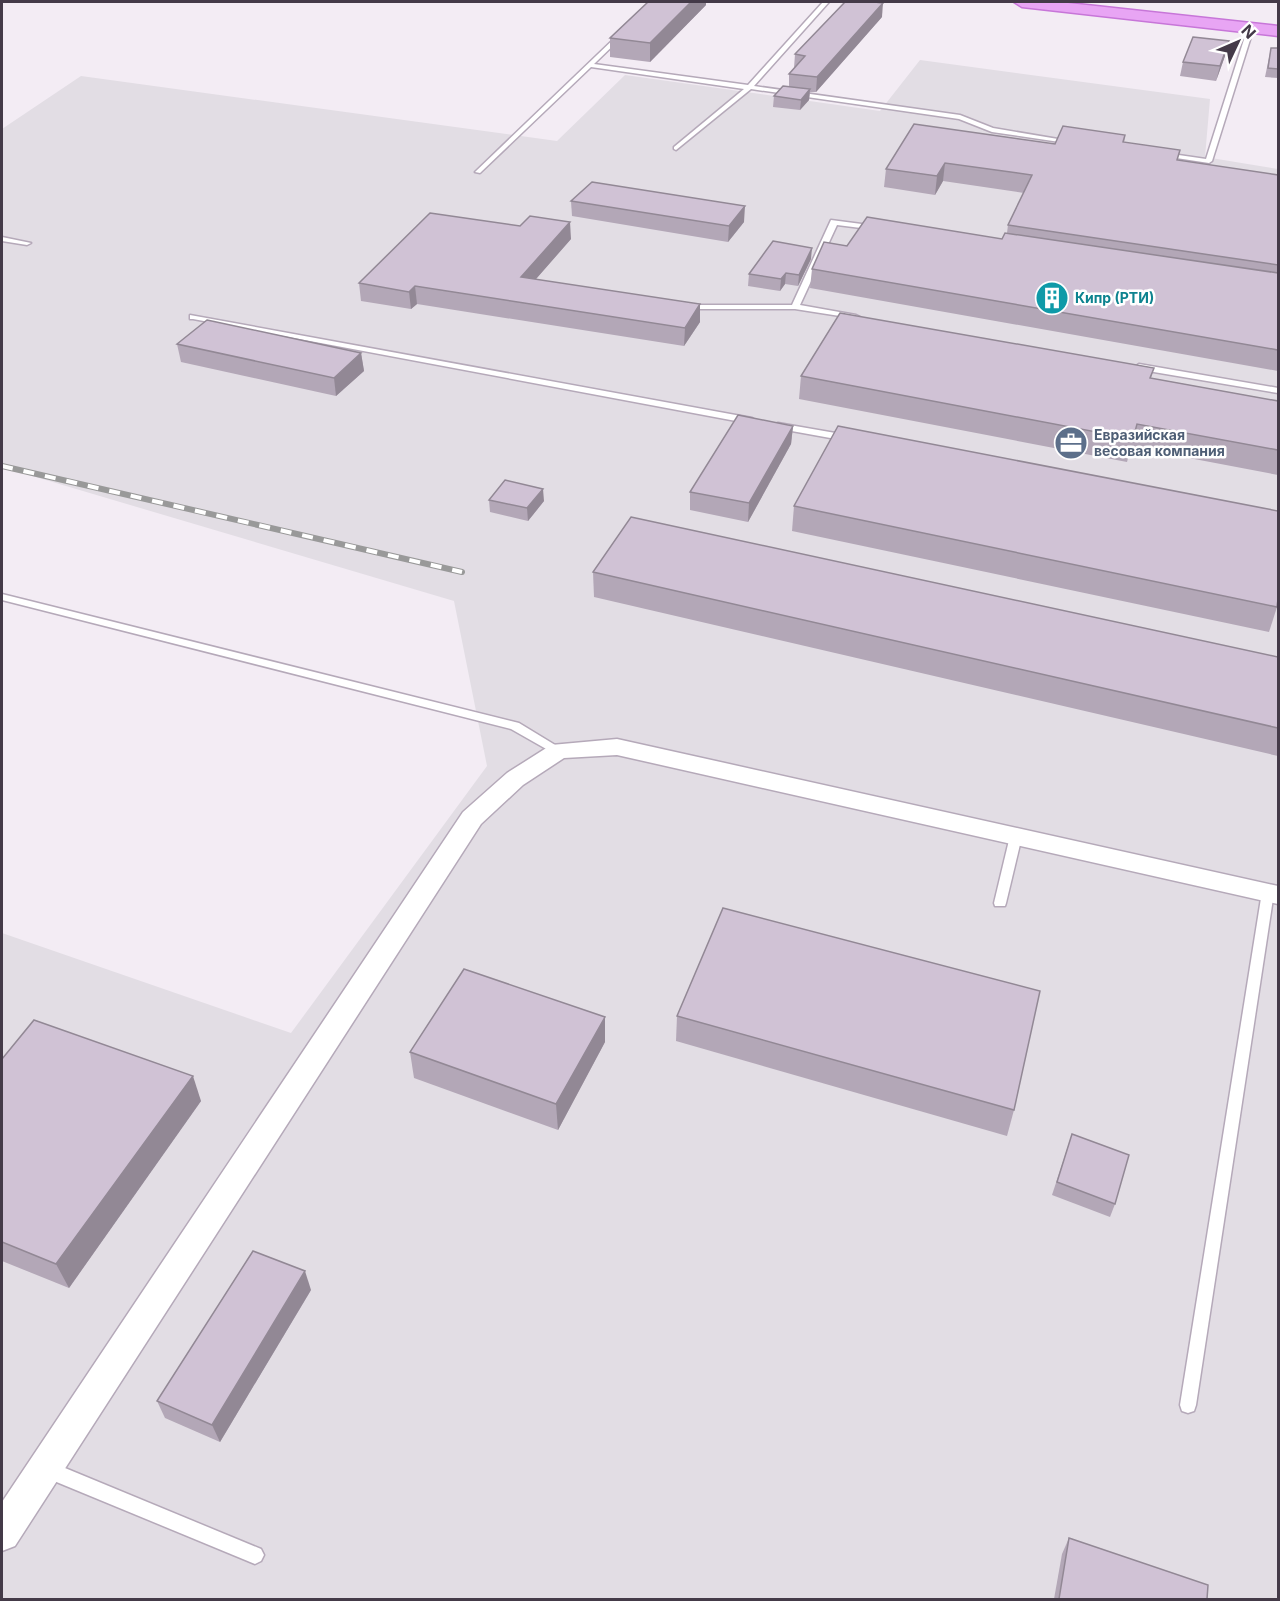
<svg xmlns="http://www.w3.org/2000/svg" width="1280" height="1601" viewBox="0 0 1280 1601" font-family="Inter,sans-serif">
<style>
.industrial{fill:#e2dde4}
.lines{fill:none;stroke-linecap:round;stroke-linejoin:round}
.service-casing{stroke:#b5a9b9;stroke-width:3}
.minor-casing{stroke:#b5a9b9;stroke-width:3}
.primary-casing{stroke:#c776d8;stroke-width:3}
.service{fill:#fff;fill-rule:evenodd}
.minor{fill:#fff;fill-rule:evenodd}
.primary{fill:#e8a5f4;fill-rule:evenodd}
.rail-casing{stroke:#999;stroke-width:6}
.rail{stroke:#fff;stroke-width:4;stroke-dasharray:11;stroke-linecap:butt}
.wall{fill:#b3a7b7}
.shaded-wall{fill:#928895}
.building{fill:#d0c2d5;stroke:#928895;stroke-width:1.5}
.labels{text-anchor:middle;stroke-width:5;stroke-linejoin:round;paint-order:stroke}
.far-culture-label{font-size:14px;font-weight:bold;fill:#0d838f;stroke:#fff;text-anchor:start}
.far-service-label{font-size:14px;font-weight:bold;fill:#4e5e75;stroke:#fff;text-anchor:start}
</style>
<rect width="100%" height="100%" fill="#f3ecf4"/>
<!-- industrial -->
<path class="industrial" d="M920 60 1210 99 1205 157 1278 169V1599L2 1600V933L291 1033 487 766 454 601 2 467V129L81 76 557 141 625 75 880 111Z"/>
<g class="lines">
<!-- service casing -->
<g class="service-casing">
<g id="service">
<path d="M823 2H829L754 86 960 115 993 128 1076 142 1073 144 992 132 959 119 751 89 676 150 674 149V147L744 89 591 67 480 173 475 172 620 33 625 34 594 64 748 85Z"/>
<path d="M1251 25 1254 27 1212 161 1209 163 1163 156V154L1165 153 1206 159 1248 27Z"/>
<path d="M831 220 877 226 881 228 877 230 837 225 800 305 856 315 860 317 859 319 795 309H685L681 307 685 305H792Z"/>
<path d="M2 237 31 243 27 245 2 241Z"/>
<path d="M190 315 752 418 756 421 752 424 193 319H190Z"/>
<path d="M1139 364 1278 388V393L1136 369 1135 367Z"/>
<path d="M778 423 847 435 852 438 847 441 775 428V424Z"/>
<path d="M2 594 519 723 565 751 559 755 555 754 511 729 2 600Z"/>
<path d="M1016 832 1022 836 1006 903 1005 906H995L994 903 1010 836Z"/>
<path d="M1268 887 1273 889 1274 892 1196 1405 1194 1411 1188 1413 1182 1411 1180 1405 1262 892 1263 889Z"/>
<path d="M48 1461 261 1549 264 1555 261 1561 255 1564 42 1476 39 1470 42 1464Z"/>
</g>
</g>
<!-- minor casing -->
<g class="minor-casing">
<path id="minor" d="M617 739 1278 886V904L617 755 564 758 523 785 481 824 15 1546 2 1551V1502L463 812 507 773 551 745Z"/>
</g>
<!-- primary casing -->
<g class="primary-casing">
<path id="primary" d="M1014 2H1059L1278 26V36L1022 7Z"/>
</g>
<!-- service -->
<use href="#service" class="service"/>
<!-- minor -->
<use href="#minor" class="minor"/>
<!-- primary -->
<use href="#primary" class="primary"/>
<!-- rail casing -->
<g class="rail-casing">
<path id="rail" d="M2 466 462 572"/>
</g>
<!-- rail -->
<use href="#rail" class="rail"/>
</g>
<!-- wall -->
<g class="wall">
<path d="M648 2H706V5L650 62 610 57V38Z"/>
<path d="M882 17 816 92H810L809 100 800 110 773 107 774 96 789 86V74L794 68 795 54Z"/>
<path d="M1271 48H1278V78L1265 77Z"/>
<path d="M1225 56 1216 81 1180 76 1183 62Z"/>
<path d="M1125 135 1124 143 1178 161 1278 175V371L810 288 812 269 847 246 1002 239 1007 233 1008 225 1024 193 943 181 935 195 884 187 886 169 1055 144Z"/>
<path d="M571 201 744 222 728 242 572 216Z"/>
<path d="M571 239 535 280 700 304V322L684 346 417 304 411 309 361 301 359 283Z"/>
<path d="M811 259 798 286 785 284 780 291 748 286 749 274Z"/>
<path d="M177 344 361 353 364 371 336 396 181 362Z"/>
<path d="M1154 368 1151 378 1278 401V475L1131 447 1127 462 799 399 801 376Z"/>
<path d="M793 426 791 444 748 522 690 510V492Z"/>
<path d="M489 500 544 501 528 521 490 512Z"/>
<path d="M794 506 1277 607 1269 632 792 531Z"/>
<path d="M593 572 1278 657V756L594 597Z"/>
<path d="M677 1016 1014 1110 1007 1136 676 1041Z"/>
<path d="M605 1042 558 1130 414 1078 410 1052Z"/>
<path d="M2 1059 201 1101 69 1288 2 1261Z"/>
<path d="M1072 1134 1115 1204 1110 1217 1052 1195Z"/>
<path d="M311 1290 220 1442 165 1418 157 1401Z"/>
<path d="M1069 1538 1207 1599H1054L1062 1554Z"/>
</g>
<!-- shaded-wall -->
<g class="shaded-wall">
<path d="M691 2H706V5L650 62V43Z"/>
<path d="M883 3 882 17 816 92 817 77Z"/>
<path d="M1229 41 1225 56 1216 81 1220 66Z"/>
<path d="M810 89 809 100 800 110 801 100Z"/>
<path d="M945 163 943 181 935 195 937 176Z"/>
<path d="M745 206 744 222 728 242 729 226Z"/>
<path d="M570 222 571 239 522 295 521 277Z"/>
<path d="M812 248 811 259 798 286 799 275Z"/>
<path d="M786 273 785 284 780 291 781 279Z"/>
<path d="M415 286 417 304 411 309 409 292Z"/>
<path d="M700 304V322L684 346 685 328Z"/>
<path d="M361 353 364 371 336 396 334 378Z"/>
<path d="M793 426 791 444 748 522 749 503Z"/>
<path d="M543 489 544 501 528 521 527 508Z"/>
<path d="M605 1017V1042L558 1130 556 1104Z"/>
<path d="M193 1076 201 1101 69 1288 56 1264Z"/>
<path d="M305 1271 311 1290 220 1442 212 1425Z"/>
</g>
<!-- building -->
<g class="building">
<path d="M648 2H691L650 43 610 38Z"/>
<path d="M845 2H874L883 3 817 77 789 74 805 56 795 54Z"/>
<path d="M1193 37 1229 41 1220 66 1183 62Z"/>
<path d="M1271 48H1278V69L1268 68Z"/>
<path d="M783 86 810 89 801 100 774 96Z"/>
<path d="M914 124 1055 144 1063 126 1125 135 1123 142 1180 150 1177 160 1278 175V265L1008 225 1032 175 945 163 937 176 886 169Z"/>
<path d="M592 182 745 206 729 226 571 201Z"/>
<path d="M430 213 520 226 530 216 570 222 521 277 700 304 685 328 415 286 409 292 359 283Z"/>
<path d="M867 217 1002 239 1005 233 1278 273V350L812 269 824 242 847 246Z"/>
<path d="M773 241 812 248 799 275 786 273 781 279 749 274Z"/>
<path d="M840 313 1154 368 1150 378 1278 401V450L1137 424 1133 439 801 376Z"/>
<path d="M207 320 361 353 334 378 177 344Z"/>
<path d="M738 415 793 426 749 503 690 492Z"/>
<path d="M838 426 1278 511V599L1277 607 794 506Z"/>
<path d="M505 480 543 489 527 508 489 500Z"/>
<path d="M631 517 1278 657V728L593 572Z"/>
<path d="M723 908 1040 991 1014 1110 677 1016Z"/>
<path d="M464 969 605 1017 556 1104 410 1052Z"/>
<path d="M34 1020 193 1076 56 1264 2 1242V1059Z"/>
<path d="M1072 1134 1129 1155 1115 1204 1057 1182Z"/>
<path d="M253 1251 305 1271 212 1425 157 1401Z"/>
<path d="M1069 1538 1208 1585 1207 1599H1059Z"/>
</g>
<!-- icons -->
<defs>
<g id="building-disc" transform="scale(1.725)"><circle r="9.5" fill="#0f9aa8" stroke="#fff"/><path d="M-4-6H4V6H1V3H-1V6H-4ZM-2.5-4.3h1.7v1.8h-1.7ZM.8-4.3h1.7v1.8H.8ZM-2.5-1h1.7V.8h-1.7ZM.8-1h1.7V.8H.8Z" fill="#fff"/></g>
<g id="office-disc" transform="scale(1.725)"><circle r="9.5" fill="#5c6f8a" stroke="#fff"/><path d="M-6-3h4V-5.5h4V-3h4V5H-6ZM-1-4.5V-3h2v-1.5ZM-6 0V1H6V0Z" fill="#fff"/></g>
</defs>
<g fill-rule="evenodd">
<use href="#building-disc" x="1052" y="298"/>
<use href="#office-disc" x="1071" y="443"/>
</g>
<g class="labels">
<!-- far-culture labels -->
<g class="far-culture-label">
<text x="1075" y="303">Кипр (РТИ)</text>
</g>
<!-- far-service labels -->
<g class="far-service-label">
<text x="1094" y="440">Евразийская<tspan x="1094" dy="16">весовая компания</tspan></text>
</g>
</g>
<!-- border -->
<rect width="1280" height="1601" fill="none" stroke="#443a48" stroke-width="6"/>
<!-- north arrow -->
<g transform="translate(1238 42) rotate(46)" stroke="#ffffff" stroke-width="4.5" paint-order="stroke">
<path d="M0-4.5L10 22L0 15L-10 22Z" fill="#443a48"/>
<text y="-9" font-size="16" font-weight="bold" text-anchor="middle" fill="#443a48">N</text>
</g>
</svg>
